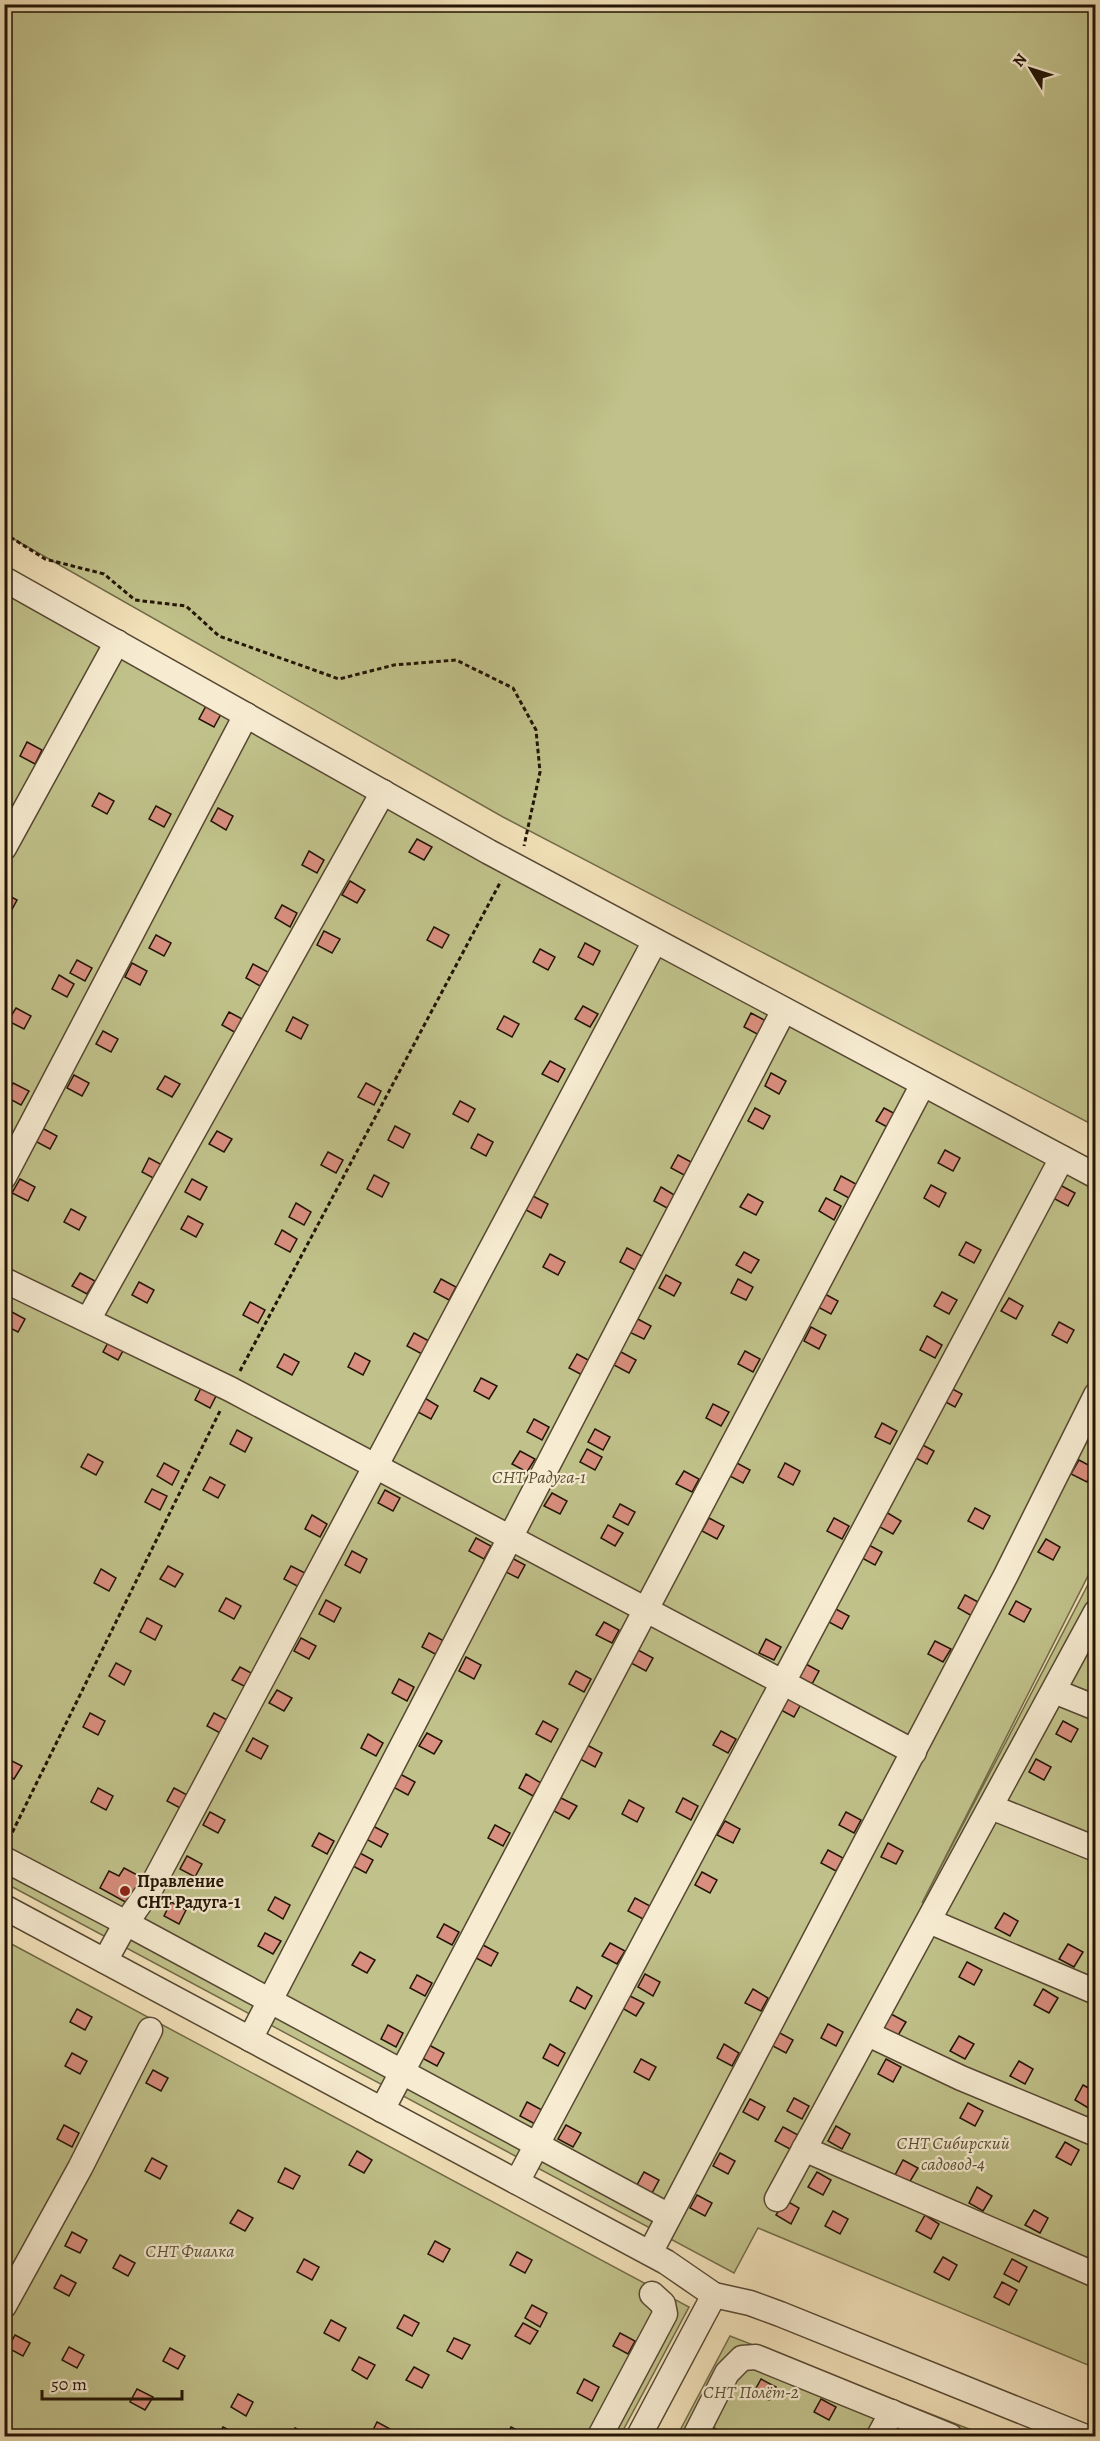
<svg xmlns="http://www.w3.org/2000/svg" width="1100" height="2441" viewBox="0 0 1100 2441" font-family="Alegreya,serif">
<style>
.green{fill:#c1c28b;stroke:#726b48;stroke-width:1.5}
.building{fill:#d98f7f;stroke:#221405;stroke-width:1.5}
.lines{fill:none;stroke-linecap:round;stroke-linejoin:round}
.minor-casing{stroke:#564832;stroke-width:27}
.path{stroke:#221405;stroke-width:3;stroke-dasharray:4.5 3;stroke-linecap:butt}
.minor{stroke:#f7ecd2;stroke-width:24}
.poi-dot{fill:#8f2418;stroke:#f7ecd2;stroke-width:2}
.labels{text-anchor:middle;stroke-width:4.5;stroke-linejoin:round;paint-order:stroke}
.park-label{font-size:18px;font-style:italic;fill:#5a5134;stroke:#f7ecd2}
.poi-label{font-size:18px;font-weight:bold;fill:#221405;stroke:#f7ecd2;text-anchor:start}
</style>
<rect width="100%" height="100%" fill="#f3e2ba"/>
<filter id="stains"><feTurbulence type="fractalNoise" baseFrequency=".00333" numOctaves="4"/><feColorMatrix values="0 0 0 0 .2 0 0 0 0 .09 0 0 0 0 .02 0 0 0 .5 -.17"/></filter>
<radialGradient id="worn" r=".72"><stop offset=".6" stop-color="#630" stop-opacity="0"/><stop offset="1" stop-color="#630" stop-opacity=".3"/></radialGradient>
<!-- green -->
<g class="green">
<path d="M5 4 1095 5V1126L503 817 5 534Z"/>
<path d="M4 573 1095 1172V1562L922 1903 1095 1571V2368L758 2228 734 2273 5 1883Z"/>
<path d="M4 1940 689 2307 620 2436H5Z"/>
<path d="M730 2336 987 2436H677Z"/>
</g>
<!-- building -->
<g class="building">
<path d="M206 706 221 714 214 727 199 719Z"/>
<path d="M27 742 42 750 35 764 20 756Z"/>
<path d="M99 793 114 801 107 814 92 806Z"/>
<path d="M156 806 171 814 164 827 149 819Z"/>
<path d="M218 808 233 816 226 830 211 821Z"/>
<path d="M417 839 432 847 424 860 409 852Z"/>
<path d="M309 851 324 860 317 873 302 865Z"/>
<path d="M350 881 365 890 357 903 342 895Z"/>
<path d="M4 893 17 900 10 913 4 910Z"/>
<path d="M282 905 297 913 290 927 275 918Z"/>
<path d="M434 927 449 935 442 948 427 940Z"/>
<path d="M324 931 340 939 332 953 317 945Z"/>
<path d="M156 935 171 943 164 956 149 948Z"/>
<path d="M585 943 600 951 593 965 578 957Z"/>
<path d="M540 949 555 957 548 970 533 962Z"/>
<path d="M77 960 92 968 85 981 70 973Z"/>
<path d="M132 963 147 971 140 985 125 977Z"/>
<path d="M253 964 268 972 260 986 246 978Z"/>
<path d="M59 975 74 984 67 997 52 989Z"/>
<path d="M583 1006 598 1014 590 1027 575 1019Z"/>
<path d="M16 1008 31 1016 24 1029 8 1021Z"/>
<path d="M229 1012 244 1020 236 1033 222 1025Z"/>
<path d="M751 1013 766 1021 759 1035 744 1027Z"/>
<path d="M504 1016 519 1024 512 1037 497 1029Z"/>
<path d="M293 1017 308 1025 301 1039 286 1031Z"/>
<path d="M103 1031 118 1039 111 1052 96 1044Z"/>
<path d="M550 1061 565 1069 558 1082 542 1074Z"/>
<path d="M771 1073 786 1081 779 1094 765 1086Z"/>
<path d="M74 1075 89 1083 82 1096 67 1088Z"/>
<path d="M165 1076 180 1084 172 1097 157 1089Z"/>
<path d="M13 1083 29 1091 21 1105 6 1097Z"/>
<path d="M366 1083 381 1091 374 1105 358 1097Z"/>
<path d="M460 1101 475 1109 468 1122 453 1114Z"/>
<path d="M755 1108 770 1116 763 1129 748 1121Z"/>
<path d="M884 1108 899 1116 891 1129 876 1121Z"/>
<path d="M395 1126 410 1134 403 1148 388 1140Z"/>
<path d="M42 1128 57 1136 50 1149 35 1141Z"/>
<path d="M217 1131 232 1139 224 1152 209 1144Z"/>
<path d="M478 1134 493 1142 486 1156 471 1148Z"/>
<path d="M945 1150 960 1158 953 1171 938 1163Z"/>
<path d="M328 1152 343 1160 336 1173 321 1165Z"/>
<path d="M678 1155 693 1163 686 1176 671 1168Z"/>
<path d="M149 1158 164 1166 157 1180 142 1172Z"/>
<path d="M374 1175 389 1183 382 1197 367 1189Z"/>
<path d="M841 1176 856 1184 849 1198 834 1190Z"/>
<path d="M20 1179 35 1187 28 1201 12 1193Z"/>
<path d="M192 1179 207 1187 200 1200 185 1192Z"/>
<path d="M931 1185 946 1193 939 1207 924 1198Z"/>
<path d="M1060 1185 1075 1193 1068 1206 1053 1198Z"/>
<path d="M661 1187 676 1196 669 1209 654 1201Z"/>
<path d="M748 1194 763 1202 756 1215 740 1207Z"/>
<path d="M533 1196 548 1204 541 1218 526 1210Z"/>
<path d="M826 1198 841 1206 834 1220 819 1211Z"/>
<path d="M296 1203 311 1212 304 1225 289 1217Z"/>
<path d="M71 1209 86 1217 79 1230 64 1222Z"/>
<path d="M188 1216 203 1224 196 1237 181 1229Z"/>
<path d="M282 1230 297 1239 290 1252 275 1244Z"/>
<path d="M966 1242 981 1250 974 1263 959 1255Z"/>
<path d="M627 1248 642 1256 635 1270 620 1262Z"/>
<path d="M744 1252 759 1260 751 1273 736 1265Z"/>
<path d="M550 1254 565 1262 558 1275 543 1267Z"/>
<path d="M80 1273 95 1281 87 1294 72 1286Z"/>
<path d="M666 1275 681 1283 674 1296 659 1288Z"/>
<path d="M441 1279 456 1287 449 1300 434 1292Z"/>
<path d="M738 1279 753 1287 746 1300 731 1293Z"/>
<path d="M139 1282 154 1290 147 1303 132 1295Z"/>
<path d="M942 1292 957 1300 949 1314 934 1306Z"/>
<path d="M823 1293 838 1301 831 1314 816 1306Z"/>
<path d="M1009 1298 1023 1306 1016 1319 1001 1311Z"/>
<path d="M250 1302 265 1310 258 1323 243 1315Z"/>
<path d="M10 1311 25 1319 18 1332 4 1325Z"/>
<path d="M636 1318 651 1326 644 1339 629 1332Z"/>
<path d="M1059 1322 1074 1330 1067 1343 1052 1335Z"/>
<path d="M811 1327 826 1335 819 1349 804 1341Z"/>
<path d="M414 1333 429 1341 422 1354 407 1346Z"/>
<path d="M927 1336 942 1345 935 1358 920 1350Z"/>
<path d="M110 1339 125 1347 118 1360 103 1352Z"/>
<path d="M745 1351 760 1359 753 1372 738 1364Z"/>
<path d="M621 1352 636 1360 629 1373 614 1365Z"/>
<path d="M355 1353 370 1361 363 1375 348 1367Z"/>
<path d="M284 1354 299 1362 292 1375 277 1367Z"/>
<path d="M577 1354 592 1362 584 1376 569 1368Z"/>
<path d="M481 1378 497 1386 489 1399 474 1391Z"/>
<path d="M202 1386 217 1394 210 1408 195 1400Z"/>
<path d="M947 1386 962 1394 955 1407 940 1399Z"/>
<path d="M423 1397 438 1406 431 1419 416 1411Z"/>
<path d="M713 1404 729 1412 721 1426 706 1418Z"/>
<path d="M534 1419 549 1427 542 1440 527 1432Z"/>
<path d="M882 1423 897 1431 890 1444 875 1437Z"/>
<path d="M595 1429 610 1437 603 1450 588 1442Z"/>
<path d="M237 1430 252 1438 245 1452 230 1444Z"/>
<path d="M919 1443 934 1451 927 1464 912 1456Z"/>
<path d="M587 1449 602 1457 595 1470 580 1462Z"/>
<path d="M520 1451 535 1459 527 1472 512 1464Z"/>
<path d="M88 1454 103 1462 96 1475 81 1467Z"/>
<path d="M1079 1460 1094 1468 1087 1482 1071 1474Z"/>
<path d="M735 1462 750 1470 743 1483 728 1475Z"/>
<path d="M164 1463 179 1471 172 1485 157 1476Z"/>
<path d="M785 1463 800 1471 793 1485 778 1477Z"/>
<path d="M684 1471 699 1479 692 1492 676 1484Z"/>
<path d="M210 1477 225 1485 218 1498 203 1490Z"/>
<path d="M152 1489 167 1496 160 1510 145 1502Z"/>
<path d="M385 1490 400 1498 393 1511 378 1503Z"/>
<path d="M552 1493 567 1501 560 1514 544 1506Z"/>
<path d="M620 1504 635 1512 628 1525 613 1517Z"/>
<path d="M975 1508 990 1516 983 1529 968 1521Z"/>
<path d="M886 1512 901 1521 893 1534 878 1526Z"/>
<path d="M312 1515 327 1524 320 1537 305 1529Z"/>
<path d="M709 1518 724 1526 717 1539 702 1531Z"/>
<path d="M834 1518 849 1526 842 1539 827 1531Z"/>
<path d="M608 1525 623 1533 615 1546 601 1538Z"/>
<path d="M476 1538 491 1546 484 1559 469 1551Z"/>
<path d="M1046 1539 1060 1547 1053 1560 1038 1552Z"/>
<path d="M867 1544 882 1552 875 1565 860 1557Z"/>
<path d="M352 1551 367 1559 360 1573 345 1565Z"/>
<path d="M510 1557 525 1565 518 1578 502 1570Z"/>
<path d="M168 1566 183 1574 175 1587 160 1579Z"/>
<path d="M291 1566 307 1574 299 1587 284 1579Z"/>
<path d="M101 1569 116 1578 109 1591 94 1583Z"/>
<path d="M965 1595 980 1603 972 1616 958 1608Z"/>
<path d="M226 1598 241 1606 234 1619 219 1611Z"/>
<path d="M326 1600 341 1608 334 1622 319 1614Z"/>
<path d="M1016 1601 1031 1609 1024 1622 1009 1614Z"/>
<path d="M834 1608 849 1616 842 1629 827 1621Z"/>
<path d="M147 1618 162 1626 155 1640 140 1632Z"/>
<path d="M604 1622 619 1630 612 1643 596 1635Z"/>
<path d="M429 1633 444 1641 437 1655 422 1647Z"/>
<path d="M301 1638 316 1646 309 1659 294 1651Z"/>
<path d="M766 1639 781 1647 774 1660 759 1653Z"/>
<path d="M935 1641 951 1649 943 1662 928 1654Z"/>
<path d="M638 1650 653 1658 646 1671 631 1663Z"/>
<path d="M466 1657 481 1665 474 1679 459 1671Z"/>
<path d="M116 1663 131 1671 124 1685 109 1676Z"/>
<path d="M804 1663 819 1671 812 1684 797 1676Z"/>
<path d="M240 1667 255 1675 248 1688 232 1680Z"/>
<path d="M576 1671 591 1679 584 1692 569 1684Z"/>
<path d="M399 1679 414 1687 407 1701 392 1693Z"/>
<path d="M277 1690 292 1698 284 1711 269 1703Z"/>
<path d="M786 1696 801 1704 794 1717 779 1709Z"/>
<path d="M90 1713 105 1721 98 1735 83 1727Z"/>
<path d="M214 1713 229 1721 222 1734 207 1726Z"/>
<path d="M543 1721 558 1729 551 1742 536 1734Z"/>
<path d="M1063 1721 1078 1729 1071 1742 1056 1734Z"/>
<path d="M721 1731 736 1739 728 1753 713 1745Z"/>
<path d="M427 1733 442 1741 434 1754 419 1746Z"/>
<path d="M368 1734 383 1743 376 1756 361 1748Z"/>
<path d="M253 1738 268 1746 261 1759 246 1751Z"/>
<path d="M587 1745 602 1753 595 1767 580 1759Z"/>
<path d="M6 1758 22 1766 14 1779 4 1774Z"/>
<path d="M1036 1759 1051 1767 1044 1780 1029 1772Z"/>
<path d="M400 1774 415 1782 408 1795 393 1787Z"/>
<path d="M526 1774 541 1783 533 1796 519 1788Z"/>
<path d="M98 1788 113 1796 106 1810 91 1802Z"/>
<path d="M174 1788 189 1796 182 1809 167 1801Z"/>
<path d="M561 1798 577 1806 569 1819 554 1811Z"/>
<path d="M683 1798 698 1806 691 1820 676 1812Z"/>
<path d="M629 1800 644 1808 637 1822 622 1814Z"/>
<path d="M210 1812 225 1820 218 1833 203 1825Z"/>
<path d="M846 1812 861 1820 854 1833 839 1825Z"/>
<path d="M725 1821 740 1829 733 1843 717 1835Z"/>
<path d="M495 1825 510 1833 503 1846 488 1838Z"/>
<path d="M373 1826 388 1834 381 1847 366 1839Z"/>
<path d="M319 1833 334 1841 327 1854 312 1846Z"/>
<path d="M888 1843 903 1851 896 1864 881 1857Z"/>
<path d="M828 1850 843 1858 836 1871 821 1863Z"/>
<path d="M358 1852 373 1860 366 1873 351 1865Z"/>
<path d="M187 1856 202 1864 195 1877 180 1869Z"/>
<path d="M124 1868 143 1878 129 1904 100 1888 109 1871 119 1876Z"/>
<path d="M702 1872 717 1880 710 1893 695 1885Z"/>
<path d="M275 1897 290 1905 283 1919 268 1910Z"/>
<path d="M635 1898 650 1906 643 1919 628 1911Z"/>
<path d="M171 1902 186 1910 179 1924 164 1916Z"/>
<path d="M1004 1913 1018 1921 1010 1936 995 1928Z"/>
<path d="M444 1924 459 1932 452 1945 437 1937Z"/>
<path d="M265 1933 281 1941 273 1954 258 1946Z"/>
<path d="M610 1943 625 1951 617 1964 602 1956Z"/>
<path d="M1068 1944 1083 1952 1074 1967 1059 1959Z"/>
<path d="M483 1945 498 1953 491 1966 476 1958Z"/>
<path d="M360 1952 375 1960 367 1973 352 1965Z"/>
<path d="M967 1962 982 1970 974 1985 959 1977Z"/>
<path d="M645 1974 660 1982 653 1996 638 1987Z"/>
<path d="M417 1975 432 1983 425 1996 410 1988Z"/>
<path d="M577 1987 592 1996 585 2009 570 2001Z"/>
<path d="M753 1989 768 1998 761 2011 745 2003Z"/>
<path d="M1043 1989 1058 1998 1049 2013 1034 2005Z"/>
<path d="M628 1995 644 2003 636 2016 622 2008Z"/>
<path d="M77 2009 92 2017 85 2030 70 2022Z"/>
<path d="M891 2014 906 2022 897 2037 882 2029Z"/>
<path d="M828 2024 843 2032 836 2046 821 2038Z"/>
<path d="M388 2025 403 2033 396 2047 381 2039Z"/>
<path d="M778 2032 793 2040 786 2053 771 2045Z"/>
<path d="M959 2036 974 2044 965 2059 950 2051Z"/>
<path d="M550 2044 565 2053 558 2066 543 2058Z"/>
<path d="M724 2044 739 2053 732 2066 717 2058Z"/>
<path d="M429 2045 444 2053 437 2066 422 2058Z"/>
<path d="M72 2053 87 2061 80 2074 65 2066Z"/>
<path d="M641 2059 656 2067 649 2080 634 2072Z"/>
<path d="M886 2059 901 2067 893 2082 878 2074Z"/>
<path d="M1019 2061 1033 2069 1025 2084 1010 2076Z"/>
<path d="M153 2070 168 2078 161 2091 146 2083Z"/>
<path d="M1083 2085 1096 2092V2098L1090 2109 1075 2100Z"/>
<path d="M794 2098 809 2106 802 2119 787 2111Z"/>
<path d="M750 2099 765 2107 758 2120 743 2112Z"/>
<path d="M527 2102 542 2110 535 2124 520 2116Z"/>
<path d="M968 2103 983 2111 975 2126 960 2118Z"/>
<path d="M64 2125 79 2133 72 2147 57 2139Z"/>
<path d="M566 2125 581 2133 573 2147 558 2139Z"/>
<path d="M836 2126 850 2134 842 2149 828 2141Z"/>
<path d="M783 2127 798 2135 790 2149 775 2141Z"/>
<path d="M1065 2142 1079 2150 1071 2165 1056 2157Z"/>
<path d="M357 2151 372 2160 364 2173 349 2165Z"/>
<path d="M720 2153 735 2161 728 2174 713 2166Z"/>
<path d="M152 2158 167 2166 160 2179 145 2171Z"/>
<path d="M903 2160 918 2168 909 2183 895 2175Z"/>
<path d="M285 2168 300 2176 293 2189 278 2182Z"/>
<path d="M644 2172 659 2180 652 2193 637 2185Z"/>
<path d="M817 2172 831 2180 823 2195 808 2187Z"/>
<path d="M977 2187 992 2196 983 2211 969 2203Z"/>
<path d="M697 2195 712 2203 705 2216 690 2208Z"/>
<path d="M785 2200 799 2208 791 2224 776 2215Z"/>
<path d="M238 2210 253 2218 245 2231 230 2223Z"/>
<path d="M1034 2210 1048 2218 1040 2233 1025 2225Z"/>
<path d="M833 2211 848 2219 840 2234 825 2226Z"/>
<path d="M925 2215 939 2224 931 2239 916 2231Z"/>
<path d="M72 2232 87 2240 80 2253 65 2246Z"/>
<path d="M435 2241 450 2249 443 2262 428 2254Z"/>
<path d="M517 2252 532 2260 525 2273 510 2265Z"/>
<path d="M120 2255 135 2263 128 2276 113 2268Z"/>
<path d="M943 2257 957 2265 949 2280 934 2272Z"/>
<path d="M304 2259 319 2267 312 2280 297 2272Z"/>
<path d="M1012 2259 1027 2267 1019 2282 1004 2274Z"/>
<path d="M61 2275 76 2283 69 2296 54 2288Z"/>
<path d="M1002 2282 1017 2290 1009 2305 994 2297Z"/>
<path d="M532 2305 547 2313 540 2327 525 2318Z"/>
<path d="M404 2315 419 2323 412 2336 397 2328Z"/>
<path d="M331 2320 346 2328 339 2341 324 2333Z"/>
<path d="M523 2323 538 2331 530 2344 515 2336Z"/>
<path d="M620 2333 635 2341 628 2354 613 2346Z"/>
<path d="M15 2335 30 2343 23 2356 8 2348Z"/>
<path d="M454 2338 470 2345 462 2359 447 2351Z"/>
<path d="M69 2347 84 2355 77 2368 62 2360Z"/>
<path d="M170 2348 185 2356 178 2369 163 2361Z"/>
<path d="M359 2357 375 2365 367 2379 352 2370Z"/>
<path d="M414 2367 429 2375 422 2388 406 2380Z"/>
<path d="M584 2379 599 2387 592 2401 577 2393Z"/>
<path d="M761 2379 776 2387 769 2400 754 2392Z"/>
<path d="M137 2389 153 2397 145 2410 130 2402Z"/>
<path d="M238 2394 253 2402 246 2416 231 2407Z"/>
<path d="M821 2399 836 2407 829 2420 814 2412Z"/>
<path d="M377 2422 392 2430 388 2436H370Z"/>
<path d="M223 2427 238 2435 237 2436H218Z"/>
<path d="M511 2427 526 2435 525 2436H506Z"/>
<path d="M712 2427 727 2435 726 2436H707Z"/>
<path d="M295 2428 310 2436H291Z"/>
</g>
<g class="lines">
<!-- minor casing -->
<g class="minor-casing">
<g id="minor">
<path d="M4 579 489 852 1096 1176"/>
<path d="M4 848 117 642"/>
<path d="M655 941 152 1886 126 1923 669 2216"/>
<path d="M4 1177 246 715"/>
<path d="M4 1280 230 1389 914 1752"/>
<path d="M88 1320 383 792"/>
<path d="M1054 1691 1096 1708"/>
<path d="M991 1807 1096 1849"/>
<path d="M4 1859 126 1923 105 1961"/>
<path d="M4 1907 666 2262 714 2295 750 2303 780 2314 1083 2436"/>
<path d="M929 1921 1096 1992"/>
<path d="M868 2034 961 2078 1096 2134"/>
<path d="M250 2039 784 1010"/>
<path d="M382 2110 923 1084"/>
<path d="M804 2149 1096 2275"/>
<path d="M517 2182 1062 1158"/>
<path d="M777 2199 1096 1612"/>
<path d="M650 2253 1006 1575 1096 1395"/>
<path d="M4 2306 80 2168 150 2030"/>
<path d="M600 2436 665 2314 663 2304 652 2294"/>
<path d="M639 2436 714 2295"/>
<path d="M695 2436 727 2373 742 2358 756 2357 950 2436"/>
<path d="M879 2436 892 2412"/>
</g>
</g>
<!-- path -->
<g class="path">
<path d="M4 533 45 559 104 574 135 600 186 606 219 636 339 679 394 665 456 660 513 688 536 730 540 772 524 846"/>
<path d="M240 1371 501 881"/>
<path d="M9 1839 221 1409"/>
</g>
<!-- minor -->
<use href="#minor" class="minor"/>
</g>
<!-- markers -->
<circle class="poi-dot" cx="125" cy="1891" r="6"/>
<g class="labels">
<!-- park labels -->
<g class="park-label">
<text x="539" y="1483">СНТ Радуга-1</text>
<text x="953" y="2149">СНТ Сибирский<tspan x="953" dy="21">садовод-4</tspan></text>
<text x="190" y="2257">СНТ Фиалка</text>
<text x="751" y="2398">СНТ Полёт-2</text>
</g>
<!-- poi labels -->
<g class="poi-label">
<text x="137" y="1887">Правление<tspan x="137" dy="21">СНТ Радуга-1</tspan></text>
</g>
</g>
<!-- margin -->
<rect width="1100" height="2441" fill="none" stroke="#f3e2ba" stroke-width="24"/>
<rect x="6" y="6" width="1088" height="2429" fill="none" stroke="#221405" stroke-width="3"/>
<rect x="12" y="12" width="1076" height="2417" fill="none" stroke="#221405" stroke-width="1.5"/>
<!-- north arrow -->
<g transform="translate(1031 69) rotate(308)" stroke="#f7ecd2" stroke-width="4.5" paint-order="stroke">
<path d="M0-4.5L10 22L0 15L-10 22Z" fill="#221405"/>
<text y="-9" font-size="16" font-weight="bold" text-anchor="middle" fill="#221405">N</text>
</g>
<!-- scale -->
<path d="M42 2390v9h140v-9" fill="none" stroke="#221405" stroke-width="3"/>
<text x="51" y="2390" font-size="18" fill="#221405" stroke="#f7ecd2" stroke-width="4.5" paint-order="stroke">50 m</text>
<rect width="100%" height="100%" filter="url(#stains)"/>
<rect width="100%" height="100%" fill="url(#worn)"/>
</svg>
